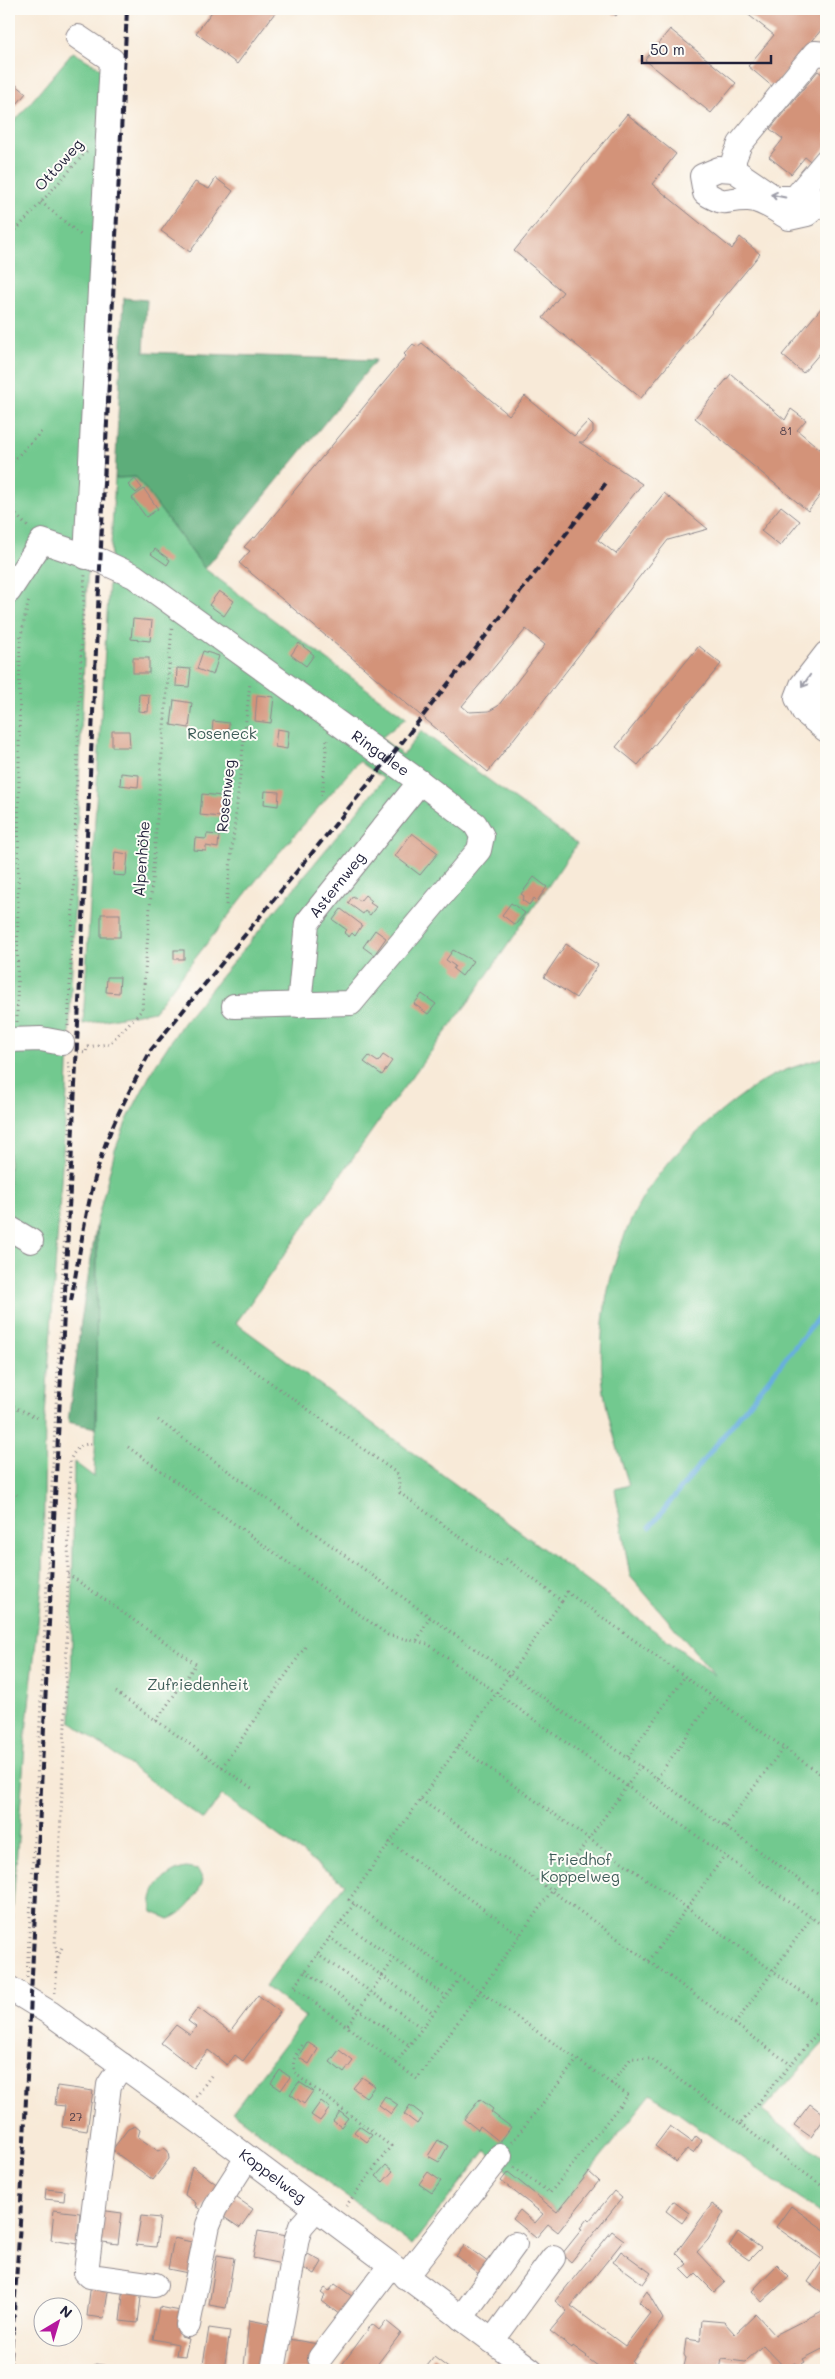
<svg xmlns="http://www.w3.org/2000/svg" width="835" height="2379" viewBox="0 0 835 2379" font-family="Mali,sans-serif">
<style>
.green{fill:#72c98f;stroke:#4a7665}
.forest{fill:#5dad7a;stroke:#40685a}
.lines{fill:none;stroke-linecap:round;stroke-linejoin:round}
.stream{stroke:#67afde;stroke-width:5}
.building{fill:#d39379;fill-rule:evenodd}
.minor-casing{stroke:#8d868a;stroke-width:26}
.path{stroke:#8d868a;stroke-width:3;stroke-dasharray:1 4;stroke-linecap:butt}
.minor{stroke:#fff;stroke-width:24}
.rail{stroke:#22223b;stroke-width:4;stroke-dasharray:8 4;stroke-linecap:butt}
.oneway{stroke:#9c9ca7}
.labels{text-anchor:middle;stroke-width:4;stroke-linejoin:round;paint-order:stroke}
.number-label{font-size:12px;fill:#4e3e4a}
.street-label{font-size:15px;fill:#22223b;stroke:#fdfcf7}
.park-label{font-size:15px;fill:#3e5c58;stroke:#fdfcf7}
</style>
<rect width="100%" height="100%" fill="#fdfcf7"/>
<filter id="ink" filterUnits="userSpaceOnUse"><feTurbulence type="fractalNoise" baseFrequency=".02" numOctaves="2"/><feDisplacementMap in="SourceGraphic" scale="10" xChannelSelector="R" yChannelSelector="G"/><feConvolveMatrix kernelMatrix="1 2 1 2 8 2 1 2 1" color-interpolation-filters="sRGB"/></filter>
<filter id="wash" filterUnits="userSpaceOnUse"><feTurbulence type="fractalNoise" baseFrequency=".0096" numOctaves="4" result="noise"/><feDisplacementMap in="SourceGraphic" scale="20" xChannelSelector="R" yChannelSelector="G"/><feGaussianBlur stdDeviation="1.12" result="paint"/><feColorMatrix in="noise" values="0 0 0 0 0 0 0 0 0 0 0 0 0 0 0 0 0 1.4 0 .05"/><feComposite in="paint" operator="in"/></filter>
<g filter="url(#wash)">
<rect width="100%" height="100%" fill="#f8ead8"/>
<!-- green -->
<g class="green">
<path d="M73 52 107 72 67 1093 45 1417 43 1577 26 1732 11 1931H9V128Z"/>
<path d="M136 477 205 569 406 718 381 738 403 755 421 731 577 844 470 1000 386 1111 236 1323 715 1675 630 1576 615 1489 629 1485C618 1449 605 1413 602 1375 598 1319 611 1259 636 1210 660 1162 718 1109 763 1081 781 1070 806 1063 826 1057V2040L762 2111 826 2159V2217L651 2094 557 2212 508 2172 486 2150 412 2245 233 2112 305 2017 265 1986 345 1884 222 1795 203 1820 71 1722 74 1462 94 1477 96 1428 97 1221 115 1150 127 1120 154 1067 183 1023 384 779 359 761 265 869 154 1011 83 1024 115 478Z"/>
<path d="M186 1868 198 1870 203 1880C198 1896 185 1914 169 1919L153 1912C146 1892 166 1871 186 1868Z"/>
</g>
<!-- forest -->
<g class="forest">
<path d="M124 298 147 300 144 352 376 360 205 569 136 477 115 478Z"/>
<path d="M97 1221 96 1428 68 1422 81 1321Z"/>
</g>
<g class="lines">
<!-- stream -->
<path class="stream" d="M650 1527 826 1308"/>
</g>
<g id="blocks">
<!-- building -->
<g class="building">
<path d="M214 9H275L277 10 237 64 196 33Z"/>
<path d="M607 9H621L616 16Z"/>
<path d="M741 9H826V24L774 88 748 66 774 35Z"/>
<path d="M670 29 736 83 711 113 645 60Z"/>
<path d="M818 71 826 77V146L813 163 805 157 791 174 769 157 783 139 770 129Z"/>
<path d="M9 79 26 93 9 114Z"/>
<path d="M627 114 676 154 652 184 732 249 740 237 760 254 641 398 543 318 563 292 514 251Z"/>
<path d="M216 178 233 191 190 252 161 231 195 182 209 189Z"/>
<path d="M822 307 826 310V346L803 373 782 355Z"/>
<path d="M422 343 509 415 525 396 574 436 588 421 593 426V432L584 442H579L642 484 598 540 616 554 664 493 708 529 668 540 488 772 239 563 250 551 244 547 253 537 255 538 406 356 404 354 413 344 417 347ZM526 629 545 645 498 706 489 711 469 712 462 706Z"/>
<path d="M731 374 785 420 791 409 806 420 797 430 826 454V488L808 511 695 418Z"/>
<path d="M135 479 142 488 136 493 128 485Z"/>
<path d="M144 489 158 509 146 517 132 498Z"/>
<path d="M781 506 800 521 780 546 761 531Z"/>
<path d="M155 549 170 560 167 565 151 554Z"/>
<path d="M219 591 234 601 224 616 209 605Z"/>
<path d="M133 619 152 621 150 641 131 639Z"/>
<path d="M299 643 314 655 306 666 291 655Z"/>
<path d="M699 646 721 664 638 765 616 747Z"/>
<path d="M203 651 219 656 213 675 197 669Z"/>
<rect x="133" y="658" width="16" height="15"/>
<path d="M177 668 191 669 189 687 176 686Z"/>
<path d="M139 694 149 695 148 712 138 711Z"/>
<path d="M257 695 274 697 271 723 255 721Z"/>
<path d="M174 700 192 703 189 728 171 725Z"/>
<path d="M213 721 229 723 228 735 212 734Z"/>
<path d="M277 729 289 731 287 749 275 747Z"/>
<path d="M112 731H129L130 747H112Z"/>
<path d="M121 773 139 775 138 787 120 785Z"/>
<path d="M265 791 279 792 278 806 264 804Z"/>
<path d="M202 794 223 796 221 817 200 815Z"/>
<path d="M412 833 438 853 420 875 395 856Z"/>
<path d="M207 834 219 835 218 848 206 846V851L194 850 195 838 206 839Z"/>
<path d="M115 852 128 854 126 876 113 875Z"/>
<path d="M534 877 547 887 537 901 534 898 529 905 522 900 524 896 521 894Z"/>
<path d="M365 895 372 901 370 903 376 907 370 915 365 911 363 914 348 903 353 896 360 901Z"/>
<path d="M511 903 525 913 515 925 502 915Z"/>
<path d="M341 909 362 925 355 936 352 933 349 937 344 933 347 930 333 920Z"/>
<rect x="101" y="914" width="19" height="23"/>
<path d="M375 930 386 938 374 955 363 947Z"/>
<path d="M566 944 598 965 576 998 544 977Z"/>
<rect x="174" y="950" width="10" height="9"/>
<path d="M453 950 473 961 462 976 453 969 455 966 446 960Z"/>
<path d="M107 977H120L119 993 106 992Z"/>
<path d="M422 994 436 1004 428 1014 414 1004Z"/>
<path d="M383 1055 392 1061 382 1075 364 1062 369 1056 378 1062Z"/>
<path d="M258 1995 280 2012 243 2061 235 2055 227 2065 208 2050 194 2068 161 2043 176 2025 190 2035 196 2027 188 2021 198 2008 230 2032Z"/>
<path d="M307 2042 318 2049 309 2064 298 2057Z"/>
<path d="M339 2050 353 2061 344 2073 330 2062Z"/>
<path d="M280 2070 290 2077 281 2090 271 2083Z"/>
<path d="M362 2077 375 2086 366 2097 353 2088Z"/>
<path d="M299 2082 313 2091 304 2104 290 2094Z"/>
<path d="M57 2086 93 2091 87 2131 62 2127 65 2106 55 2105Z"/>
<path d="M385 2096 398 2105 391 2114 379 2105Z"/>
<path d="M480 2099 493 2109 491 2112 511 2127 500 2142 480 2126 478 2130 464 2119Z"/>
<path d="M321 2101 330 2108 320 2121 311 2115Z"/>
<path d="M810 2104 826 2116 811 2137 794 2125Z"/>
<path d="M410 2105 423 2115 417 2124 404 2114Z"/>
<path d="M340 2112 348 2118 341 2127 333 2121Z"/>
<path d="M135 2126 140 2130 138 2137 158 2151 164 2148 168 2151 169 2159 153 2180 112 2150 128 2129Z"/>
<path d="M359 2126 372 2135 367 2142 354 2132Z"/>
<path d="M670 2126 692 2142 696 2136 702 2141 693 2153 687 2149 676 2162 655 2146Z"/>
<path d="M438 2140 448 2146 439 2162 428 2156Z"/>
<path d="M386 2165 393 2171 383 2182 376 2176Z"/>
<path d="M192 2166 219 2186 201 2210 195 2206 196 2203 185 2195Z"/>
<path d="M428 2172 441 2181 432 2193 419 2184Z"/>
<path d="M508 2172 557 2212 589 2172 599 2181 558 2232 548 2224 536 2238 513 2219 520 2210 535 2223 543 2214 501 2181Z"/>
<path d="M46 2189 65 2191 64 2201 45 2199Z"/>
<path d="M614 2191 622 2198 571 2262 562 2254 582 2229 580 2228 587 2219 589 2221Z"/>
<path d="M234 2196 253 2209 240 2228 221 2215Z"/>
<path d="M673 2201 689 2213 682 2223 666 2211Z"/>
<path d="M712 2204 724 2212 708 2240 697 2252 725 2282 714 2292 696 2274 691 2279 681 2269 687 2264 676 2253Z"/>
<path d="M791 2206 826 2231V2241L824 2245 826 2246V2295L808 2282 823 2260 776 2227Z"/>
<path d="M54 2210 80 2213 77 2244 51 2240Z"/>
<path d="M99 2210 122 2213 118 2244 95 2241Z"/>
<path d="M141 2216 160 2218 156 2247 136 2245Z"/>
<path d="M258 2231 287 2236 282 2264 253 2258Z"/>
<path d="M612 2231 624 2240 571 2306 625 2346 650 2313 639 2302 647 2291 663 2319 632 2362 637 2365 633 2370H603L586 2357 587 2356 573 2346 572 2348 550 2331 567 2311 555 2301Z"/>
<path d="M738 2232 761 2248 749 2260 729 2246Z"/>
<path d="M174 2238 200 2244 193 2274 168 2269Z"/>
<path d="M465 2245 489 2263 480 2275 456 2256Z"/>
<path d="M621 2251 651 2273 643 2284 613 2262Z"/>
<path d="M308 2254 322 2262 315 2274 301 2267Z"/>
<path d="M217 2255 234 2258 226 2308 209 2305Z"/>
<path d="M777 2265 789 2277 762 2302 752 2291Z"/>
<path d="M91 2283 109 2285 104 2318 87 2316Z"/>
<path d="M335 2284 353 2297 340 2315 322 2301 325 2296 321 2293 325 2288 329 2291Z"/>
<path d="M124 2287 142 2289 138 2323 120 2321Z"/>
<path d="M159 2307 186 2312 181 2337 189 2339 185 2356 176 2355 178 2344 153 2339Z"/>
<path d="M826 2309V2347L803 2359 805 2362 797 2367 795 2363 785 2368 763 2345 745 2362 722 2359 720 2370H683L686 2358 684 2355 686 2339 700 2341 702 2320 724 2322 735 2334 756 2314 775 2335Z"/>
<path d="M249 2320 270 2324 264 2370 244 2366Z"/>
<path d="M386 2321 401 2333 373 2370H347L341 2366 372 2324 379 2330Z"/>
<path d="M209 2328 230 2331 224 2370H202Z"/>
<path d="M289 2339 318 2344 313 2370H282Z"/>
<path d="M434 2357 451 2370H424Z"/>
<path d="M95 2364 132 2369V2370H94Z"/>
</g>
</g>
</g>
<g filter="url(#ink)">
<use href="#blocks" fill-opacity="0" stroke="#8d868a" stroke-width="1"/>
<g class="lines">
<!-- minor casing -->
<g class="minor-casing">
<g id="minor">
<path d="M78 37 112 60 86 557"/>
<path d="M826 161 795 198H775L734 170 719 169 702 176 705 193C729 207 722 199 746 199 761 198 777 211 789 218L807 214 826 198"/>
<path d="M734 170V159L740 144 815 53 826 54"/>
<path id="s1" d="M9 591 42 541 101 561 134 576 420 782 475 824 482 836 479 850 351 1003 234 1006"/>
<path d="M826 654 802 685 797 698 804 712 826 730"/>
<path d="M826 688 821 697 826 708"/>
<path id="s2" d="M299 1005 307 923 420 782"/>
<path d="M9 1040 41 1039 62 1043"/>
<path d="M9 1228 31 1241"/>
<path id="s3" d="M9 1988 50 2013 207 2127 531 2370"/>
<path d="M122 2065 109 2085 86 2272 90 2276 155 2285"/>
<path d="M405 2277 500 2156"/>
<path d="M461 2318 515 2244"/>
<path d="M188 2325 208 2225 215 2208 247 2158"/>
<path d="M492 2341 553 2258"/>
<path d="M320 2358 390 2266"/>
<path d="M273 2370 297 2238 301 2226 315 2210"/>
</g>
</g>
<!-- path -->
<g class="path">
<path d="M41 202 83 237"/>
<path d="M9 238 87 151"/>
<path d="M9 465 42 431"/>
<path d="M9 508 28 527"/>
<path d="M322 796 327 739"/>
<path d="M226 905 250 683"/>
<path d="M17 1022 20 640 29 599"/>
<path d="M68 1026C76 876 76 726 85 575"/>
<path d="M78 1052 86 1053 87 1047 109 1044 142 1010 172 626"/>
<path d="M214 1342 398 1474 400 1493 500 1566 505 1558 562 1601 567 1592 826 1778"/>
<path d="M9 1404 39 1419"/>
<path d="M158 1420 430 1617 826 1899"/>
<path d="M128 1447 388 1635 428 1644 826 1928"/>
<path d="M9 1488 17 1495"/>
<path d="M68 1574 196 1664 156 1721"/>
<path d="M417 1640 430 1617"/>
<path d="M116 1692 253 1789"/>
<path d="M458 1746 687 1908 826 2010"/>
<path d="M628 1757 685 1676"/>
<path d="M222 1767 306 1646"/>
<path d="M657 1778 714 1698"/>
<path d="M421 1800 552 1891 790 2064"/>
<path d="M725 1826 784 1747"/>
<path d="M389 1842 520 1935"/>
<path d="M354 1904 294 1987 417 2079 641 1766"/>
<path d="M341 1921 446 1996"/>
<path d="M329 1937 433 2013"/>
<path d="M317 1954 422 2028"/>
<path d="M58 1957 55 1946 65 1725 70 1461C75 1448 81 1443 96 1444"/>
<path d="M649 1961 725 1855"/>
<path d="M305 1971 409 2045"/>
<path d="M27 1977 72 1091 68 1060"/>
<path d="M55 1993 58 1957 63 1945"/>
<path d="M735 2024 811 1918"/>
<path d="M348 2025 394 1959"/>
<path d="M302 2045C296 2055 289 2063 297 2075L391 2146 346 2206"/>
<path d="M396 2063 459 1979"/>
<path d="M611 2084 631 2058 651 2059 740 2124 826 2023"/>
<path d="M196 2097 213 2073"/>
<path d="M740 2124 826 2189"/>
<path d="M512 2142 577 2060"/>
<path d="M514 2167 550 2193 628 2095 349 1900 562 1601"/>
</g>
<!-- minor -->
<use href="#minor" class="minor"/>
<!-- rail -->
<g class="rail">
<path d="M71 1301C80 1251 87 1199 103 1151 115 1116 134 1083 151 1050L396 750 606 483"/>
<path d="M10 2370 20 2223 127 9"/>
</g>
</g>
<!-- one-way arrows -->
<defs><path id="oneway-shaft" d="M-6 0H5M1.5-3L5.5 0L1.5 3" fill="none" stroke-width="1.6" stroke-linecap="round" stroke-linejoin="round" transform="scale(1.25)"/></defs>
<g class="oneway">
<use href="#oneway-shaft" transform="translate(778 196) rotate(-168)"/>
<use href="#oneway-shaft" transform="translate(806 681) rotate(124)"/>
</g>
</g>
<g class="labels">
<!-- number labels -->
<g class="number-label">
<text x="786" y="435">81</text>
<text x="76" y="2121">27</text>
</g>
<!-- street labels -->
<g class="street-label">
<text transform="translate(59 165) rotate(-48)" y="5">Ottoweg</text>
<text dy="5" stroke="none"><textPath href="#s1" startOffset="462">Ringallee</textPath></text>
<text transform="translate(226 796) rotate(-84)" y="5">Rosenweg</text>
<text transform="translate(142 859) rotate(-86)" y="5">Alpenhöhe</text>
<text dy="5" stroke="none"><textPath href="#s2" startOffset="131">Asternweg</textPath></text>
<text dy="5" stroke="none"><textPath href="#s3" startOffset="324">Koppelweg</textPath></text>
</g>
<!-- park labels -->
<g class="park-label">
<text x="222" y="739">Roseneck</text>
<text x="198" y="1690">Zufriedenheit</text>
<text x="580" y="1865">Friedhof<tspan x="580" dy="17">Koppelweg</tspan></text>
</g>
</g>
<!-- margin -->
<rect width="835" height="2379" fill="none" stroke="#fdfcf7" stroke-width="30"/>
<!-- north arrow -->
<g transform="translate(58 2322) rotate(38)"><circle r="24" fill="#fdfcf7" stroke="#a5a5ac"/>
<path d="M0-4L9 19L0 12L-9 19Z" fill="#b5179e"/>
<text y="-8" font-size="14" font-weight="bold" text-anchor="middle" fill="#22223b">N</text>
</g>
<!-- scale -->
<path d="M642 55v8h129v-8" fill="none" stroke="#22223b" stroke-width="2.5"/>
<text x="650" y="55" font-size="15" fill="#22223b" stroke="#fdfcf7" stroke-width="4" paint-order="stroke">50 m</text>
</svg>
